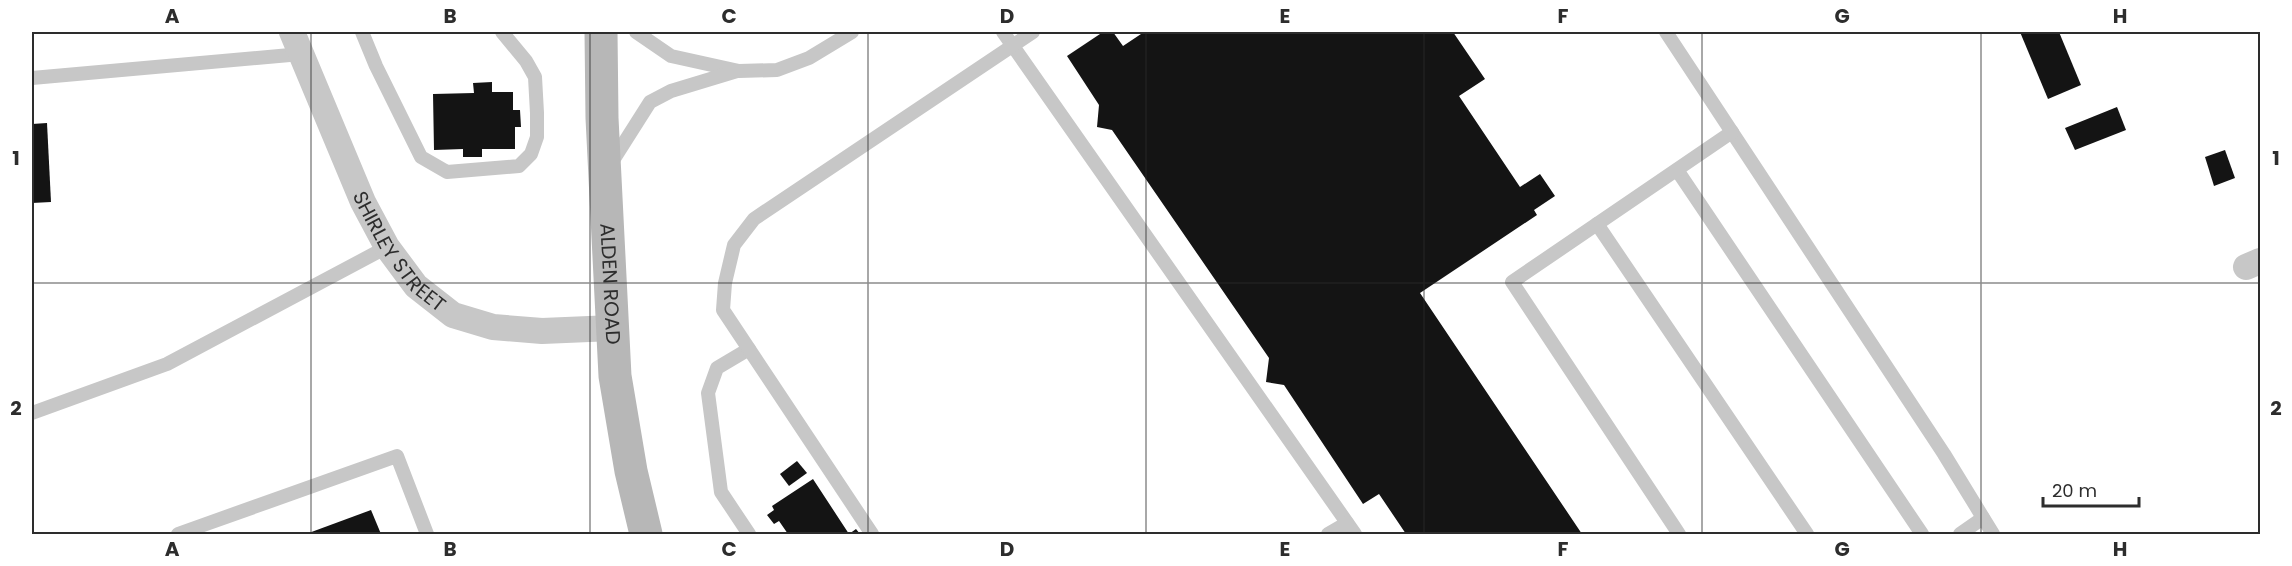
<svg xmlns="http://www.w3.org/2000/svg" width="2292" height="566" viewBox="0 0 2292 566" font-family="Poppins,sans-serif">
<style>
.building{fill:#141414}
.lines{fill:none;stroke-linecap:round;stroke-linejoin:round}
.lane{stroke:#c7c7c7;stroke-width:14}
.street{stroke:#c7c7c7;stroke-width:26}
.secondary{stroke:#b7b7b7;stroke-width:33}
.grid{fill:none;stroke:#2d2d2d;stroke-width:1.5;stroke-opacity:0.55}
.labels{text-anchor:middle;stroke-width:6;stroke-linejoin:round;paint-order:stroke}
.street-label{font-size:20px;fill:#2d2d2d;stroke:#fff}
.neatline{fill:none;stroke:#2d2d2d;stroke-width:2}
.grid-label{font-size:20px;text-anchor:middle;font-weight:bold;fill:#2d2d2d}
</style>
<rect width="100%" height="100%" fill="#fff"/>
<!-- building -->
<g class="building">
<path d="M1103 32H1113L1123 46 1144 32H1453L1485 79 1459 96 1520 187 1540 174 1555 196 1534 210 1537 215 1420 293 1582 534H1406L1379 494 1363 504 1284 385 1266 382 1269 358 1112 130 1097 127 1099 105 1067 56Z"/>
<path d="M2020 32H2059L2081 85 2048 99Z"/>
<path d="M492 82V92H513V110H520L521 127H515V149H482V157H463V149L434 150 433 94 474 93 473 83Z"/>
<path d="M2117 107 2126 130 2075 150 2065 128Z"/>
<path d="M47 123 51 202 32 203V124Z"/>
<path d="M2225 150 2235 178 2214 186 2205 157Z"/>
<path d="M797 461 807 473 789 486 780 474Z"/>
<path d="M813 479 849 534 856 529 860 534H788L779 521 774 524 767 515 774 510 772 506Z"/>
<path d="M371 510 381 534H306Z"/>
</g>
<g class="lines">
<!-- lane -->
<g class="lane">
<path d="M362 32 376 66 421 157 447 172 519 166 531 154 537 137V113L535 77 526 61 502 32"/>
<path d="M636 32 671 56 739 71 777 70 809 58 852 32"/>
<path d="M1003 32 1355 534"/>
<path d="M1666 32 1944 454 1993 534"/>
<path d="M32 78 301 54"/>
<path d="M610 165 650 102 671 91 737 71"/>
<path d="M1677 170 1922 534"/>
<path d="M1597 224 1807 534"/>
<path d="M749 349 717 368 708 393 721 492 749 534"/>
<path d="M32 413 167 364 387 247"/>
<path d="M178 534 397 456 427 534"/>
<path d="M872 534 723 310 725 283 734 245 754 219 1033 32"/>
<path d="M1328 534 1347 523"/>
<path d="M1679 534 1512 282 1732 132"/>
<path d="M1960 534 1983 518"/>
</g>
<!-- street -->
<g class="street">
<path id="s1" d="M292 32 363 202 387 247 416 286 453 315 493 327 542 331 613 328"/>
<path d="M2246 267 2260 261"/>
</g>
<!-- secondary -->
<path class="secondary" id="s2" d="M601 32 602 118 615 376 631 471 646 534"/>
</g>
<!-- grid -->
<path class="grid" d="M311 32V534M590 32V534M868 32V534M1146 32V534M1424 32V534M1702 32V534M1981 32V534M32 283H2260"/>
<g class="labels">
<!-- street labels -->
<g class="street-label">
<text dy="7" stroke="none"><textPath href="#s1" startOffset="246">SHIRLEY STREET</textPath></text>
<text dy="7" stroke="none"><textPath href="#s2" startOffset="252">ALDEN ROAD</textPath></text>
</g>
</g>
<!-- border -->
<rect width="2292" height="566" fill="none" stroke="#ffffff" stroke-width="66"/>
<!-- scale -->
<path d="M2043 497v9h96v-9" fill="none" stroke="#2d2d2d" stroke-width="3"/>
<text x="2052" y="497" font-size="18" fill="#2d2d2d" stroke="#ffffff" stroke-width="4.5" paint-order="stroke">20 m</text>
<rect x="33" y="33" width="2226" height="500" class="neatline"/>
<g class="grid-label">
<text x="172" y="23">A</text>
<text x="450" y="23">B</text>
<text x="729" y="23">C</text>
<text x="1007" y="23">D</text>
<text x="1285" y="23">E</text>
<text x="1563" y="23">F</text>
<text x="1842" y="23">G</text>
<text x="2120" y="23">H</text>
<text x="16" y="165">1</text>
<text x="2276" y="165">1</text>
<text x="16" y="415">2</text>
<text x="2276" y="415">2</text>
<text x="172" y="556">A</text>
<text x="450" y="556">B</text>
<text x="729" y="556">C</text>
<text x="1007" y="556">D</text>
<text x="1285" y="556">E</text>
<text x="1563" y="556">F</text>
<text x="1842" y="556">G</text>
<text x="2120" y="556">H</text>
</g>
</svg>
